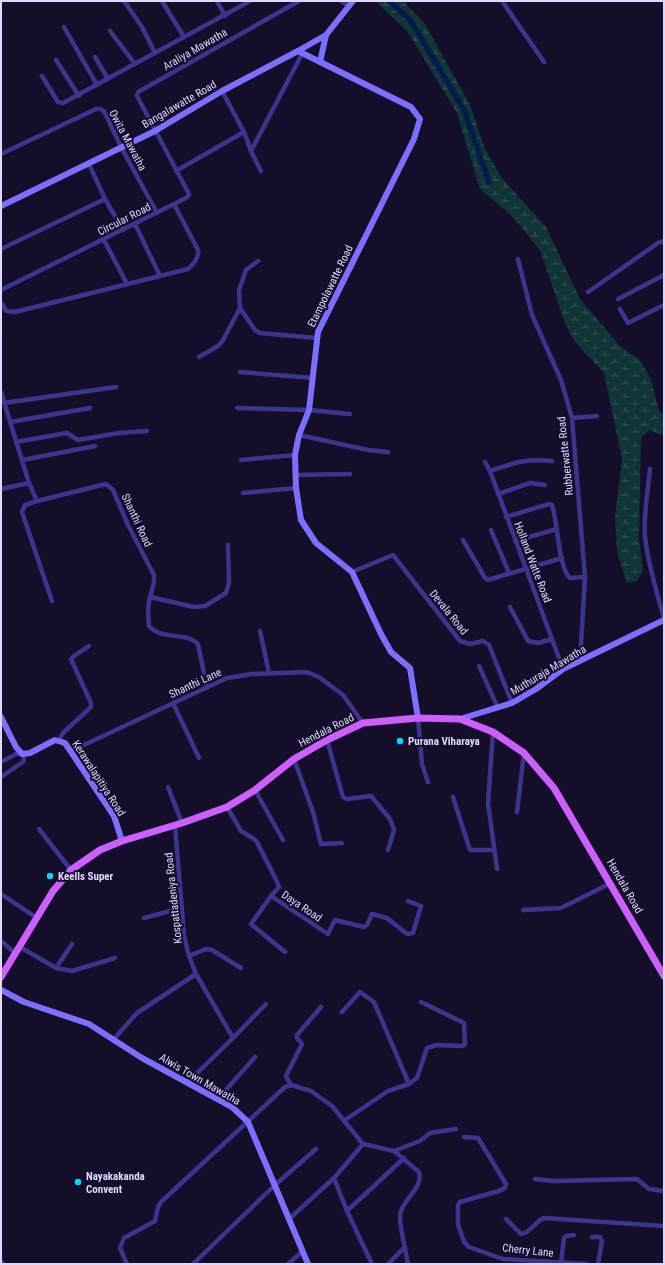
<svg xmlns="http://www.w3.org/2000/svg" width="665" height="1265" viewBox="0 0 665 1265" font-family="'Roboto Condensed',sans-serif">
<style>
.wetland{fill:url(#wetland-marsh)}
.lines{fill:none;stroke-linecap:round;stroke-linejoin:round}
.canal{stroke:#051b4d;stroke-width:5.5}
.street{stroke:#3d348f;stroke-width:4.5}
.secondary{stroke:#7b6fff;stroke-width:6}
.primary{stroke:#cd5fff;stroke-width:7}
.poi-dot{fill:#04d6ff;stroke:#150e2b;stroke-width:1.5}
.labels{text-anchor:middle;stroke-width:4;stroke-linejoin:round;paint-order:stroke}
.street-label{font-size:11px;fill:#dfd8ff;stroke:#150e2b}
.poi-label{font-size:11px;font-weight:bold;fill:#dfd8ff;stroke:#150e2b;text-anchor:start}
</style>
<defs>
<pattern id="wetland-marsh" width="20" height="14" patternUnits="userSpaceOnUse"><rect width="20" height="14" fill="#103536"/><path d="M1 5h8M5 5V1M11 12h8M15 12V8" fill="none" stroke="#325254"/></pattern>
</defs>
<rect width="100%" height="100%" fill="#150e2b"/>
<!-- wetland -->
<path class="wetland" d="M375 1H403L425 24 470 105 485 149 502 178 546 227 580 299 620 346 640 360 651 379 659 411 664 415V436L649 430 641 438 639 538 643 571 637 581 627 583 617 552 615 518 622 459 604 373 575 342 565 323 540 250 512 216 480 189 457 113 407 31Z"/>
<g class="lines">
<!-- canal -->
<path class="canal" d="M389 1 411 21 464 110 489 182 488 181"/>
<!-- street -->
<g class="street">
<path d="M124 1 142 27 155 53"/>
<path d="M162 1 184 37"/>
<path d="M217 1 225 16"/>
<path d="M341 1 348 6"/>
<path d="M502 1 544 62"/>
<path d="M64 27 97 85"/>
<path d="M110 31 135 64"/>
<path d="M95 57 108 79"/>
<path d="M56 60 79 96"/>
<path d="M42 76 58 102 63 103 250 1"/>
<path d="M222 91 244 132 251 151 302 54"/>
<path d="M251 151 261 171"/>
<path d="M1 154 96 109H100L104 111 121 147 157 213"/>
<path d="M89 164 105 199"/>
<path d="M176 171 244 132"/>
<path d="M135 224 160 276"/>
<path d="M104 240 127 284"/>
<path d="M1 249 105 199 123 230"/>
<path d="M518 259 532 315 561 380 572 418 585 577 580 661"/>
<path d="M1 290 186 198 189 195 188 192 137 96 138 92 299 1"/>
<path d="M588 292 658 243 664 241"/>
<path d="M618 299 664 275"/>
<path d="M1 303 6 311 15 312 188 269C194 264 199 258 198 250L174 204"/>
<path d="M240 308 255 330 260 333 316 338"/>
<path d="M620 309 628 323 664 305"/>
<path d="M199 357 218 346 223 340 240 308 239 290 246 270 258 261"/>
<path d="M240 372 313 378"/>
<path d="M1 392 29 483 37 501 106 484 113 490 128 525 154 575C155 584 152 589 150 597 147 606 148 616 149 626 162 641 185 631 198 644L207 688"/>
<path d="M4 403 116 387"/>
<path d="M237 408 309 410 350 414"/>
<path d="M572 418 597 416"/>
<path d="M10 422 90 408"/>
<path d="M299 435 368 450 388 452"/>
<path d="M16 442 67 433 78 440 119 433 147 431"/>
<path d="M22 460 95 446"/>
<path d="M241 460 295 455"/>
<path d="M485 462 490 471 563 669"/>
<path d="M650 469C648 491 643 515 645 537 648 565 657 592 664 619"/>
<path d="M490 471C514 463 526 458 552 461"/>
<path d="M296 475 350 474"/>
<path d="M1 489 29 483"/>
<path d="M243 493 296 488"/>
<path d="M498 494 530 483 545 485"/>
<path d="M37 501 25 505 22 512 52 601"/>
<path d="M506 517 549 504 552 505C558 522 558 567 570 578L585 577"/>
<path d="M491 530 509 573"/>
<path d="M463 540 485 578 488 580 562 558"/>
<path d="M515 541 557 529"/>
<path d="M352 572 393 555 460 641 470 644 483 641 489 645 512 703"/>
<path d="M150 597 194 607 205 606 226 593 229 583 228 545"/>
<path d="M510 607 528 641 538 643 552 639"/>
<path d="M260 631 269 673"/>
<path d="M479 666 498 708"/>
<path d="M173 703 199 758"/>
<path d="M418 718 422 764 428 782"/>
<path d="M493 732 488 803 497 869"/>
<path d="M59 740 63 733 91 707V703L71 659 74 656 89 646"/>
<path d="M327 740 343 797 347 799 371 796 390 819 394 830 388 850"/>
<path d="M71 751 227 678 252 674 307 672 319 677 343 695 363 723"/>
<path d="M294 759 313 812 321 844 342 843"/>
<path d="M1 762 20 752"/>
<path d="M1 777 23 762 25 755"/>
<path d="M168 787 182 823"/>
<path d="M255 790 283 840"/>
<path d="M453 797 470 850H494"/>
<path d="M227 807 241 831 254 839 257 842C260 849 279 884 279 887L271 896 328 934 335 920 364 927 367 925 372 914 387 918 407 934 413 933 421 906 408 901"/>
<path d="M517 812 524 753"/>
<path d="M175 825 184 936 189 956 196 974 233 1038 187 1083"/>
<path d="M39 829 71 870"/>
<path d="M1 894 37 918"/>
<path d="M271 896 251 924 285 952"/>
<path d="M523 910 561 908 611 883"/>
<path d="M144 918 181 908"/>
<path d="M1 941 16 954"/>
<path d="M20 947 56 968 72 971 115 958"/>
<path d="M189 956 206 949 212 950 241 968"/>
<path d="M56 968 72 944"/>
<path d="M342 1012 360 992 374 1002 409 1084"/>
<path d="M233 1038 266 1004"/>
<path d="M113 1040 137 1013 196 974"/>
<path d="M291 1085 286 1076 302 1044 297 1038V1035L321 1007"/>
<path d="M218 1099 255 1057"/>
<path d="M345 1120 388 1091 409 1084 417 1078 427 1048 437 1045 463 1046 465 1044 464 1023 421 1002"/>
<path d="M464 1137 478 1138 506 1184 505 1188 499 1191 460 1202 458 1205V1224L464 1242 469 1247 503 1259 586 1264"/>
<path d="M394 1151 420 1141 430 1133 456 1129"/>
<path d="M334 1178 347 1211 372 1264"/>
<path d="M535 1179 554 1181 637 1179 649 1189 664 1191"/>
<path d="M347 1211 404 1158"/>
<path d="M289 1219 334 1178 363 1144"/>
<path d="M506 1219 521 1234C531 1233 535 1221 544 1218L664 1226"/>
<path d="M592 1237H600L602 1241 598 1264"/>
<path d="M1 1261 3 1264"/>
<path d="M561 1262 564 1238 566 1236 574 1235"/>
<path d="M127 1264 120 1248 124 1238 155 1221 158 1207 162 1201 285 1087 291 1085 311 1091 332 1106 363 1144 394 1151 419 1172C424 1187 403 1199 400 1214 399 1224 406 1252 408 1264"/>
<path d="M193 1264 275 1185 316 1149"/>
<path d="M288 1264 303 1251"/>
<path d="M388 1264 405 1247"/>
</g>
<!-- secondary -->
<g class="secondary">
<path d="M298 51 411 107 420 119 414 139 318 332 309 410 299 435 295 455 296 488 301 520 316 543 352 572 381 634 391 652 410 668 418 718"/>
<path d="M320 62 326 35"/>
<path d="M1 206 155 131 222 91 298 51 326 35 353 1"/>
<path d="M1 717 16 747 22 754 30 753 55 740 65 743 114 816 122 841"/>
<path d="M460 719 512 703 536 689 563 669 664 620"/>
<path d="M1 990 24 1002 89 1024 142 1058 232 1107 248 1122 308 1264"/>
</g>
<!-- primary -->
<path class="primary" d="M1 977 53 891 71 870 100 850 122 841 182 823 227 807 255 790 294 759 327 740 363 723 418 718 460 719 493 732 524 753 554 788 664 976"/>
</g>
<!-- markers -->
<g class="poi-dot">
<circle cx="400" cy="741" r="4"/>
<circle cx="50" cy="876" r="4"/>
<circle cx="78" cy="1182" r="4"/>
</g>
<g class="labels">
<!-- street labels -->
<g class="street-label">
<text transform="translate(195 49) rotate(-30)" y="4">Araliya Mawatha</text>
<text transform="translate(179 104) rotate(-30)" y="4">Bangalawatte Road</text>
<text transform="translate(128 140) rotate(62)" y="4">Owita Mawatha</text>
<text transform="translate(124 219) rotate(-27)" y="4">Circular Road</text>
<text transform="translate(330 286) rotate(-64)" y="4">Etampolawatte Road</text>
<text transform="translate(565 456) rotate(-96)" y="4">Rubberwatte Road</text>
<text transform="translate(137 520) rotate(65)" y="4">Shanthi Road</text>
<text transform="translate(533 562) rotate(69)" y="4">Holland Watte Road</text>
<text transform="translate(449 612) rotate(51)" y="4">Devala Road</text>
<text transform="translate(548 670) rotate(-31)" y="4">Muthuraja Mawatha</text>
<text transform="translate(195 683) rotate(-25)" y="4">Shanthi Lane</text>
<text transform="translate(326 730) rotate(-27)" y="4">Hendala Road</text>
<text transform="translate(99 778) rotate(57)" y="4">Kerawalapitiya Road</text>
<text transform="translate(625 886) rotate(60)" y="4">Hendala Road</text>
<text transform="translate(173 898) rotate(-96)" y="4">Kospattadeniya Road</text>
<text transform="translate(302 906) rotate(34)" y="4">Daya Road</text>
<text transform="translate(200 1079) rotate(30)" y="4">Alwis Town Mawatha</text>
<text transform="translate(528 1250) rotate(6)" y="4">Cherry Lane</text>
</g>
<!-- poi labels -->
<g class="poi-label">
<text x="408" y="745">Purana Viharaya</text>
<text x="58" y="880">Keells Super</text>
<text x="86" y="1180">Nayakakanda<tspan x="86" dy="13">Convent</tspan></text>
</g>
</g>
<!-- border -->
<rect width="665" height="1265" fill="none" stroke="#dfd8ff" stroke-width="4"/>
</svg>
